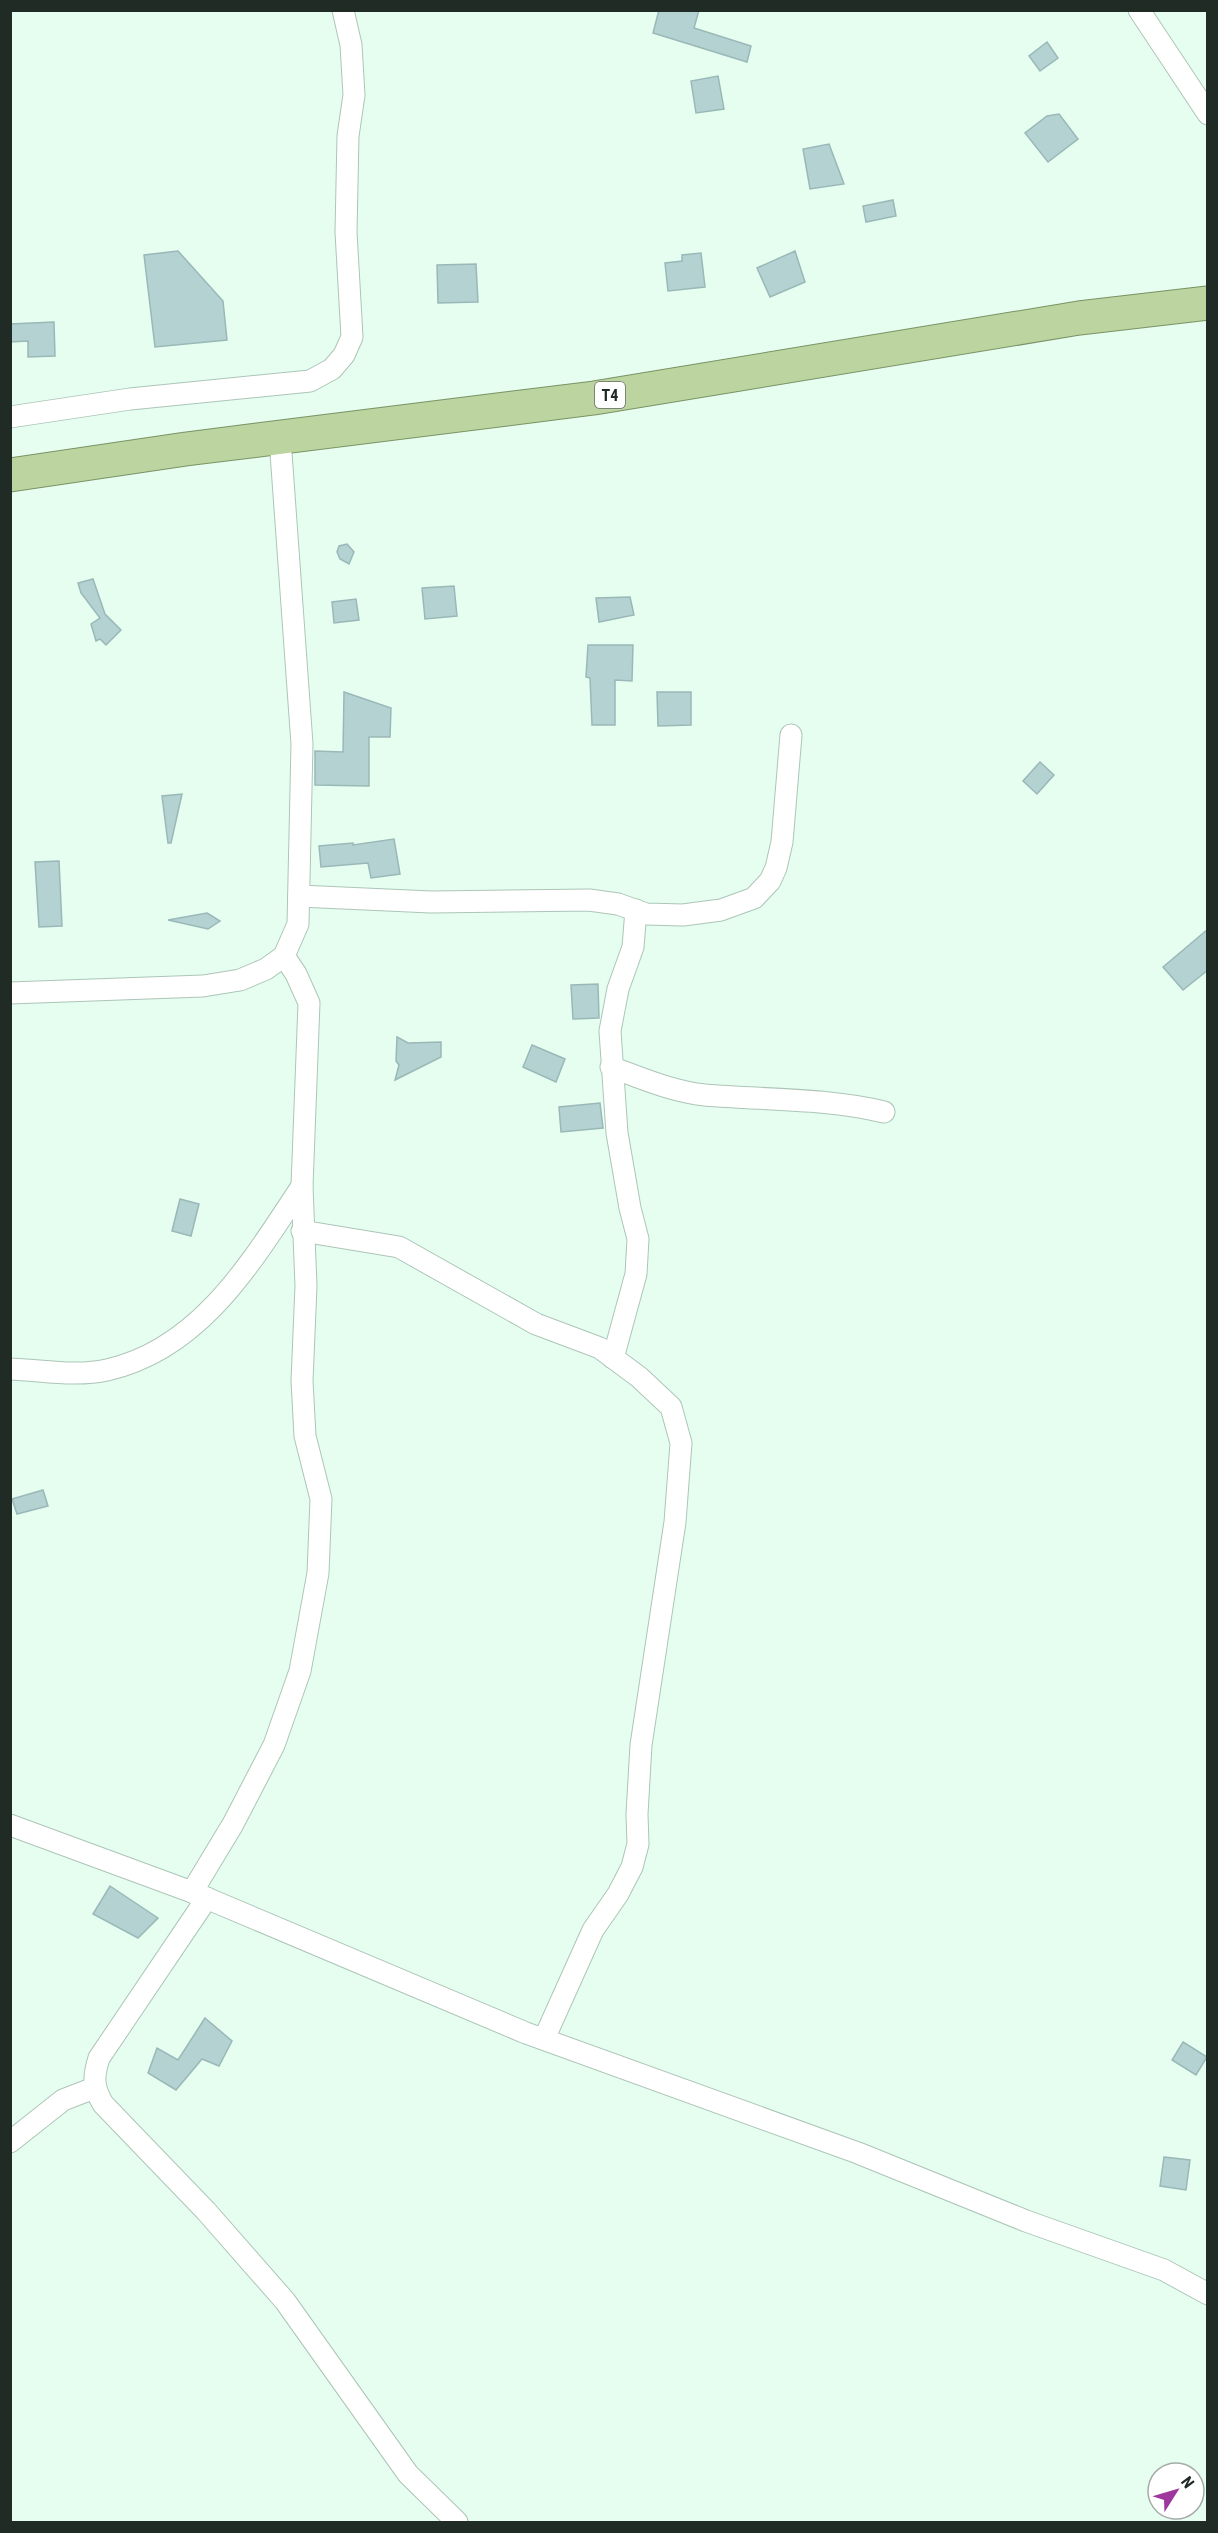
<svg xmlns="http://www.w3.org/2000/svg" width="1218" height="2533" viewBox="0 0 1218 2533" font-family="'Roboto Condensed',sans-serif">
<style>
.building{fill:#b4d2d2;stroke:#9ab8b7;stroke-width:1.5}
.lines{fill:none;stroke-linecap:round;stroke-linejoin:round}
.minor-casing{stroke:#adc5b8;stroke-width:23}
.trunk-casing{stroke:#7b9265;stroke-width:35}
.minor{stroke:#fff;stroke-width:21}
.trunk{stroke:#bcd49f;stroke-width:33}
.labels{text-anchor:middle;stroke-width:6;stroke-linejoin:round;paint-order:stroke}
.shield{fill:#fff;stroke:#646b67;stroke-width:1.5}
.shield-label{font-size:16px;font-weight:bold;fill:#212b26}
</style>
<rect width="100%" height="100%" fill="#e5fef0"/>
<!-- building -->
<g class="building">
<path d="M659 10H699L694 28 751 46 747 62 653 33Z"/>
<path d="M1047 42 1058 58 1040 71 1029 56Z"/>
<path d="M718 76 724 109 696 113 691 81Z"/>
<path d="M1059 114 1078 139 1048 162 1025 133 1047 116Z"/>
<path d="M829 144 844 184 810 189 803 149Z"/>
<path d="M893 200 896 216 866 222 863 206Z"/>
<path d="M178 251 223 301 227 340 155 347 144 255Z"/>
<path d="M795 251 805 282 770 297 757 268Z"/>
<path d="M701 253 705 287 668 291 665 263 682 261V255Z"/>
<path d="M476 264 478 302 438 303 437 265Z"/>
<path d="M54 322 55 356 28 357V341L10 342V324Z"/>
<path d="M347 544 354 552 349 564 340 559 337 552 339 546Z"/>
<path d="M93 579 105 614 121 630 106 645 100 639 96 641 91 624 100 618 81 593 78 583Z"/>
<path d="M454 586 457 616 425 619 422 588Z"/>
<path d="M630 597 634 615 599 622 596 598Z"/>
<path d="M356 599 359 620 334 623 332 602Z"/>
<path d="M588 645H633L632 681 615 680V725H592L590 678 586 677Z"/>
<path d="M344 692 391 708 390 737H369V786L315 785V751L343 752Z"/>
<path d="M657 692H691V725L658 726Z"/>
<path d="M1040 762 1054 775 1037 794 1023 781Z"/>
<path d="M182 794 171 843H168L162 796Z"/>
<path d="M394 839 400 874 371 878 368 863 321 867 319 846 353 843V845Z"/>
<path d="M59 861 62 926 39 927 35 862Z"/>
<path d="M207 913 220 921 208 929 168 920Z"/>
<path d="M1208 929V970L1183 990 1163 967Z"/>
<path d="M598 984 599 1018 573 1019 571 985Z"/>
<path d="M397 1037 408 1043 441 1042V1057L395 1080 399 1065 396 1061Z"/>
<path d="M532 1045 565 1059 556 1082 523 1067Z"/>
<path d="M600 1103 603 1128 561 1132 559 1107Z"/>
<path d="M180 1199 199 1204 191 1236 172 1231Z"/>
<path d="M43 1490 48 1506 17 1514 12 1499Z"/>
<path d="M110 1886 158 1918 138 1938 93 1914Z"/>
<path d="M205 2018 232 2041 219 2066 202 2059 176 2090 148 2073 157 2048 178 2060Z"/>
<path d="M1183 2042 1207 2057 1196 2075 1172 2060Z"/>
<path d="M1164 2157 1190 2160 1186 2190 1160 2186Z"/>
</g>
<g class="lines">
<!-- minor casing -->
<g class="minor-casing">
<g id="minor">
<path d="M1139 10 1208 114"/>
<path d="M10 417 130 399 310 381 332 369 344 355 352 337 346 232 348 136 354 95 351 45 343 10"/>
<path d="M299 896 431 902 589 900 618 904 646 914 683 915 721 910 754 898 770 881 776 868 782 842 791 735"/>
<path d="M10 993 203 986 240 980 266 969 284 956 298 924 302 744 280 439"/>
<path d="M611 1067C641 1078 673 1092 705 1095 764 1100 826 1098 884 1112"/>
<path d="M302 1231 399 1247 536 1324 600 1348 639 1377 671 1407 681 1443 675 1522 641 1745 637 1814 638 1844 632 1867 618 1894 593 1930 544 2039"/>
<path d="M613 1358 636 1274 638 1239 630 1208 617 1133 610 1031 618 989 633 947 636 910"/>
<path d="M10 1369C42 1370 75 1377 107 1370 201 1349 252 1261 302 1186"/>
<path d="M10 1825 192 1892 526 2033 858 2153 1026 2221 1164 2270 1208 2294"/>
<path d="M192 1892 233 1824 274 1745 300 1671 318 1573 321 1499 305 1436 302 1381 306 1286 302 1186 309 1003 296 974 284 956"/>
<path d="M207 1898 99 2058C93 2077 93 2087 103 2104L206 2211 285 2301 408 2474 457 2522"/>
<path d="M10 2142 63 2100 94 2088"/>
</g>
</g>
<!-- trunk casing -->
<g class="trunk-casing">
<path id="trunk" d="M10 475 186 449 594 398 1079 318 1208 303"/>
</g>
<!-- minor -->
<use href="#minor" class="minor"/>
<!-- trunk -->
<use href="#trunk" class="trunk"/>
</g>
<g class="labels">
<!-- shield labels -->
<rect class="shield" x="595" y="382" width="30" height="26" rx="4.5"/>
<g class="shield-label">
<text x="610" y="401">T4</text>
</g>
</g>
<!-- border -->
<rect width="1218" height="2533" fill="none" stroke="#212b26" stroke-width="24"/>
<!-- north arrow -->
<g transform="translate(1176 2491) rotate(53)"><circle r="28" fill="#ffffff" stroke="#a6aaa8" stroke-width="1.5"/>
<path d="M0-4.5L10 22L0 15L-10 22Z" fill="#9e389c"/>
<text y="-9" font-size="16" font-weight="bold" text-anchor="middle" fill="#212b26">N</text>
</g>
</svg>
